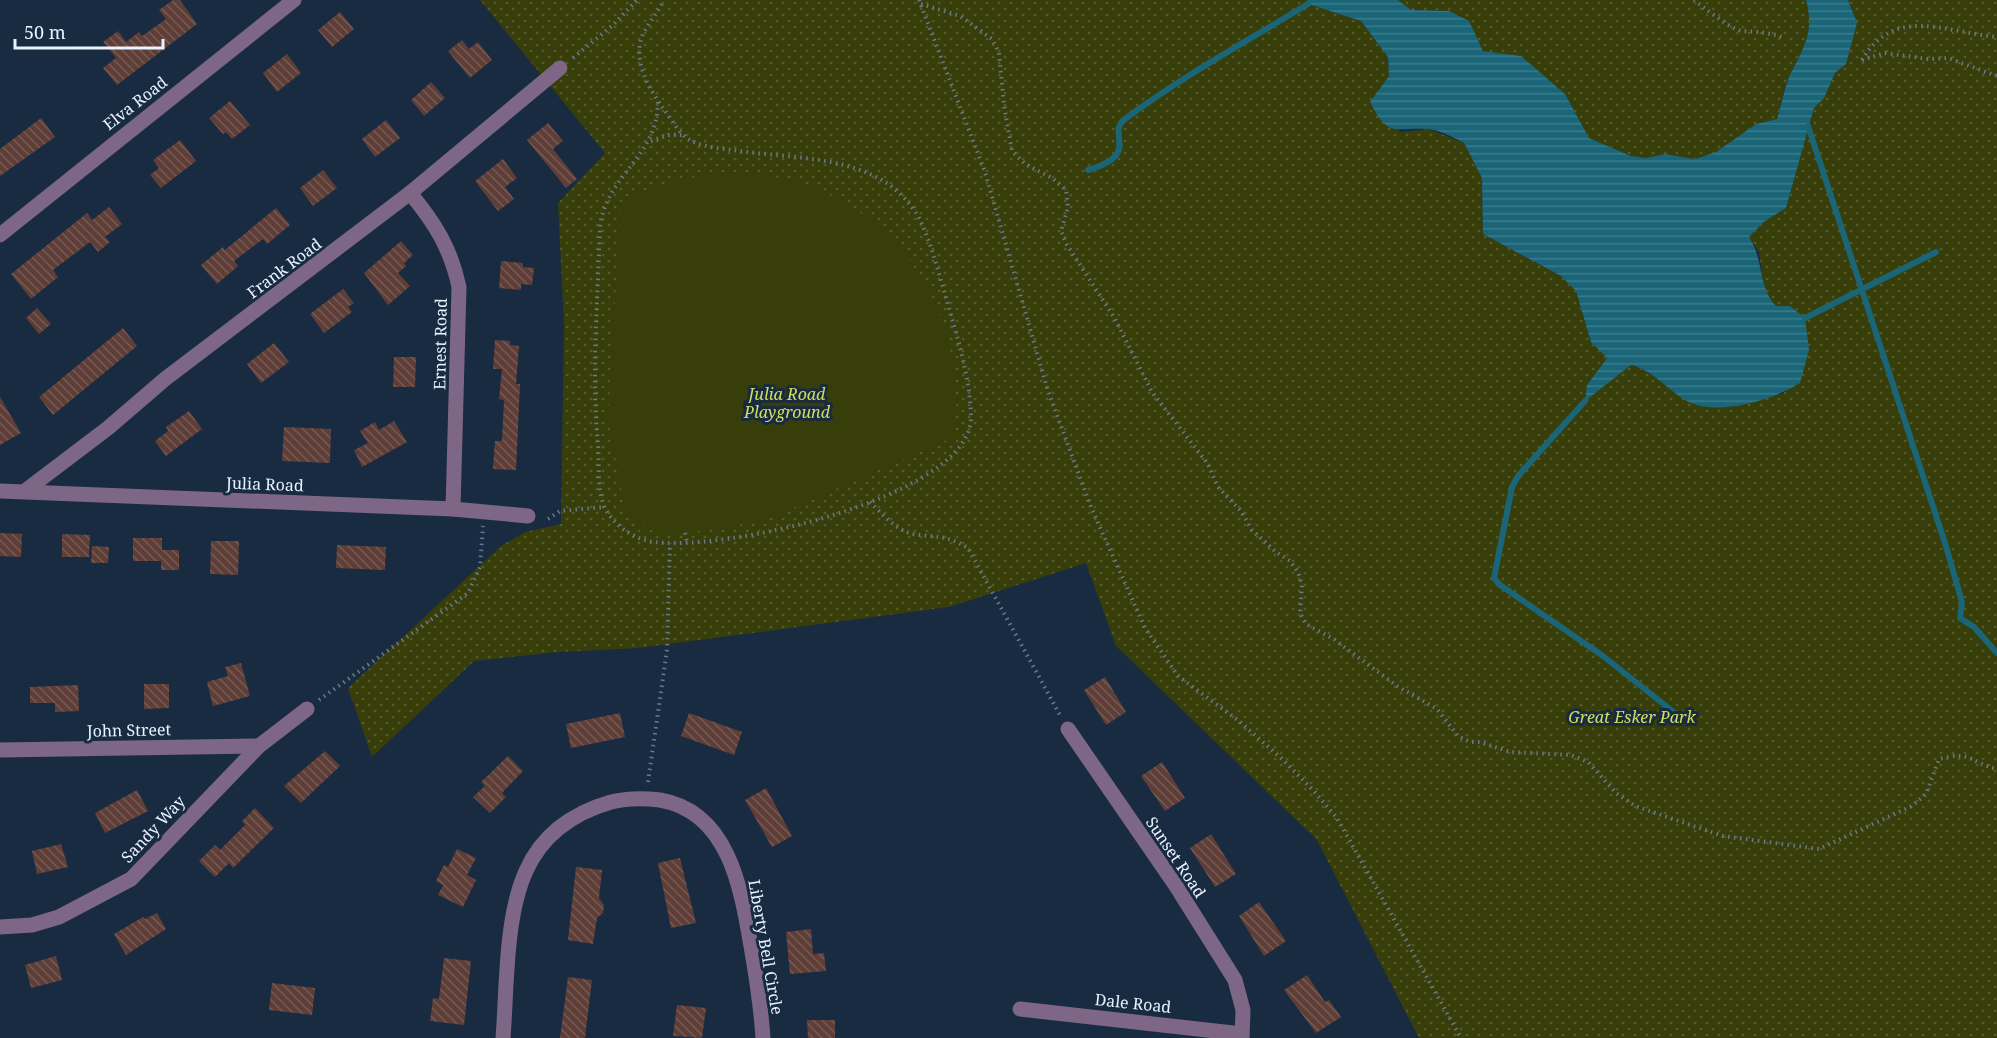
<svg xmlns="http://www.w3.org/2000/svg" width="1997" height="1038" viewBox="0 0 1997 1038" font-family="'Noto Serif',serif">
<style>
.park{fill:url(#park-dots)}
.pitch{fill:#383e09}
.water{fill:url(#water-rules)}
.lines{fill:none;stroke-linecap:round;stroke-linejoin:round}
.stream{stroke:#1a6578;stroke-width:6}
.building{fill:url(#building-back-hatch)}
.path{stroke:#69798b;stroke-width:4;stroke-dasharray:1.5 4.5;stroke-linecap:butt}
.minor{stroke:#7e6686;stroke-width:15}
.labels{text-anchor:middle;stroke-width:6;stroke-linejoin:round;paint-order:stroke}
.street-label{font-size:16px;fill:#e9f3ff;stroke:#182b41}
.park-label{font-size:16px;font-style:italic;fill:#d0e05b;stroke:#182b41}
</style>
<defs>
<pattern id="park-dots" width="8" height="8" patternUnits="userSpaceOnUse" patternTransform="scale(1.5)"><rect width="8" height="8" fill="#383e09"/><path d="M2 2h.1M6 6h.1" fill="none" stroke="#555a2e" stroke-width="1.8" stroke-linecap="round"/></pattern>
<pattern id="water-rules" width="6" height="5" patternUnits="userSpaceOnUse" patternTransform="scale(1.5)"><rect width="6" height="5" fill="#1a6578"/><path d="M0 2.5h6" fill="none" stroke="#3b7c8c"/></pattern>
<pattern id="building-back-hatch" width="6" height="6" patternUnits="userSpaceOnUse" patternTransform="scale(1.5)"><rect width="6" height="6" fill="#5e3e37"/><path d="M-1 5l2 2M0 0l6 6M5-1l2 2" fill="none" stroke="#755a55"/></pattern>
</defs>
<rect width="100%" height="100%" fill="#182b41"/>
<!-- park -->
<g class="park">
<path d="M480 0H1307L1308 4 1361 21 1388 57 1389 76 1370 102 1400 132 1429 129 1464 143 1482 178 1483 234 1561 276 1576 291 1591 342 1607 358 1587 385 1585 400 1631 365C1649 370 1663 384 1678 394 1710 418 1749 402 1784 393L1809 350 1807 339 1765 294 1759 252 1749 237 1765 221 1786 208 1814 108 1823 98 1835 73 1846 64 1854 32 1853 11 1848 0H1997V1038H1419L1317 840 1116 646 1086 563 949 607 638 648 558 652 474 661 372 757 348 688 501 546 525 532 561 524 564 325 558 203 605 153Z"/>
<path d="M1398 0H1806C1815 33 1803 48 1789 77 1783 90 1781 106 1777 119L1756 124 1716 152 1695 159 1665 154 1646 158 1631 156 1589 138 1565 94 1520 56 1483 51 1468 21 1449 11 1411 10Z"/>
</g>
<!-- pitch -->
<path class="pitch" d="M733 172C761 174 790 178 817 189 916 229 968 334 954 437L763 521 661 537 625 512 608 416 621 202C658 184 692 175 733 172Z"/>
<!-- water -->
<path class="water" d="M1307 0H1398L1411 10 1449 11 1469 21 1483 51 1521 56 1565 94 1589 138 1631 156 1646 158 1665 154 1695 159 1716 152 1756 124 1777 119C1781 106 1784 90 1789 77 1803 48 1815 33 1806 0H1848L1857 23 1846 64 1835 73 1824 98 1814 108 1786 208 1765 221 1749 237C1765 262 1757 285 1776 306H1790L1805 318 1809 350 1800 383C1773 400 1715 418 1685 400 1667 389 1652 370 1631 365L1585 401 1587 385 1607 358 1591 342 1576 291 1561 276 1483 234 1482 178 1464 143C1453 137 1439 130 1428 129 1394 127 1389 139 1370 102L1389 76 1388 57 1361 21 1308 4Z"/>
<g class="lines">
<!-- stream -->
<g class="stream">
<path d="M1808 126 1945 543 1962 602 1960 618 1974 627 1997 653"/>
<path d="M1088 170C1143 154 1105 134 1125 119 1183 76 1247 41 1308 4"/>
<path d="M1805 318 1936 252"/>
<path d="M1585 401 1518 476 1512 487 1494 578 1500 585 1603 656 1680 717"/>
</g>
</g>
<!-- building -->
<g class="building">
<path d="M173 0H180L197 24 117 85 103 68 116 58 103 42 118 31 126 42 139 32 142 36 166 19 159 10Z"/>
<path d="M340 12 354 29 332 47 318 30Z"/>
<path d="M462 40 469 49 478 42 492 60 470 78 448 51Z"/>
<path d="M287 54 301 73 277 92 263 73Z"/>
<path d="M431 82 445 98 424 116 411 100Z"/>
<path d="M230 101 250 125 232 139 226 132 223 134 209 118Z"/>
<path d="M41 118 55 137 0 176V149Z"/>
<path d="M386 120 400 138 375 157 362 139Z"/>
<path d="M548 123 563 141 553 149 577 179 566 188 527 140Z"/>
<path d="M180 140 196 161 161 188 150 175 159 168 153 160Z"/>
<path d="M503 159 517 178 505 187 514 199 498 211 475 181Z"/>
<path d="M323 170 337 188 313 206 300 188Z"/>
<path d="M109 207 122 224 105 237 110 242 98 252 90 242 53 270 58 277 31 299 11 274 87 213 92 220Z"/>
<path d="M276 208 290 225 267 244 263 239 234 261 238 266 217 284 201 265 223 247 225 250Z"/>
<path d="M401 241 413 255 404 263 406 266 398 273 410 286 388 305 364 273Z"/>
<path d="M501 261 523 263V267L534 268 532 285 521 284V290L499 288Z"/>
<path d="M343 289 354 303 348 307 352 312 324 333 310 314Z"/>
<path d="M37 308 51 324 39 334 26 318Z"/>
<path d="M123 328 137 346 53 415 39 397Z"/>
<path d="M495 340 510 341V345L519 346 516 384H520L516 470 493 469 495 441H502L504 400 499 399 502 369H493Z"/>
<path d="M274 343 289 362 261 383 247 364Z"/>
<path d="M394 357H416L415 387H393Z"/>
<path d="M0 397 21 433 0 445Z"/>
<path d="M189 411 202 429 166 456 155 441 168 431 166 427Z"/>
<path d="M394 421 407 442 362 467 354 450 368 443 360 431 375 422 379 430Z"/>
<path d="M284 427 331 429 330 463 282 461Z"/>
<path d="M0 533 22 534 21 557 0 556Z"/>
<path d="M62 534 90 535 89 557H62Z"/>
<path d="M133 538H162V550H179V570H161V561H133Z"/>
<path d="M211 541H239L238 575 210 574Z"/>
<path d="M337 545 386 547 385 570 336 568Z"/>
<path d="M92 546 109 547 108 563H91Z"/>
<path d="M241 663 250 696 213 706 207 682 228 676 225 667Z"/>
<path d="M1105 677 1126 712 1106 725 1084 690Z"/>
<path d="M144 684H169V708L144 709Z"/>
<path d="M78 685 79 711 55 712V703H30V687Z"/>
<path d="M620 713 625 737 571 748 566 724Z"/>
<path d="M689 713 742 732 734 755 681 736Z"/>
<path d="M325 751 340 766 301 803 284 786Z"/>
<path d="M508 756 523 771 502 793 506 797 490 813 473 797 485 786 481 782Z"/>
<path d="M1162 762 1185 798 1165 811 1141 776Z"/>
<path d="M766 788 792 836 772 847 745 800Z"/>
<path d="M137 790 148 811 105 833 95 813Z"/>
<path d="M255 808 274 828 233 868 229 863 215 877 199 861 215 845 220 850 245 825 242 821Z"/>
<path d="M1211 834 1236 874 1215 887 1190 848Z"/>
<path d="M61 844 68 867 37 874 32 851Z"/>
<path d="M457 849 476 858 467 875 476 880 463 907 438 895 443 885 436 881 444 865 448 867Z"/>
<path d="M680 858 696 923 671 928 658 863Z"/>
<path d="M576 867 602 870 599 898 604 905 603 913 597 918 593 944 568 940Z"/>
<path d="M1259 902 1286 941 1264 956 1239 916Z"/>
<path d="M157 913 166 929 126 955 114 934 143 917 145 919Z"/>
<path d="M811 929 813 954 824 953 826 971 790 974 786 932Z"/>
<path d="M56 956 62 980 31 988 25 965Z"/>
<path d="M444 958 471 961 464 1025 430 1021 433 998 439 999Z"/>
<path d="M1307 975 1325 1002 1329 1000 1341 1017 1316 1033 1284 990Z"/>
<path d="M568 977 592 980 585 1038H560Z"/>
<path d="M272 983 315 988 312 1015 269 1010Z"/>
<path d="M677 1005 706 1008 702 1038 673 1036Z"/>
<path d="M807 1020H835V1038H808Z"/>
</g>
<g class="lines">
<!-- path -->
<g class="path">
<path d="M919 0 985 172 1048 391 1091 507 1145 628 1178 676 1239 721 1281 758 1313 790 1337 818 1461 1038"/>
<path d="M1694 0C1703 7 1732 30 1742 31 1758 32 1769 32 1784 38"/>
<path d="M921 4 960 16 992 39 999 53 1004 105 1012 151 1025 164 1052 178 1066 190 1068 207 1061 231 1067 245 1114 317 1152 392 1208 464 1218 487 1241 511 1252 530 1276 552 1290 561 1298 572 1302 585 1300 613 1306 624 1335 640 1397 686 1437 709 1458 736 1470 742H1480L1510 752 1571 755 1588 762 1616 793 1635 806 1723 836 1819 849 1912 806 1926 794 1939 759C1972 750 1970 763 1997 769"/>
<path d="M573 58 613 25 637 0"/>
<path d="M1862 60C1895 5 1944 32 1997 37"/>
<path d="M1862 60 1885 53 1928 59 1948 58 1997 76"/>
<path d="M658 102C657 158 607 174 600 226 598 299 591 373 598 445 600 468 595 497 610 516 619 528 634 538 649 541 713 555 972 498 971 417 970 374 956 334 945 294 937 268 931 242 919 218 912 205 900 192 888 184 845 155 783 158 733 150 718 148 701 147 688 139 678 132 670 117 663 108 648 88 632 59 643 34 649 22 658 12 664 0"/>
<path d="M651 141 668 135H684"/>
<path d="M870 502C881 513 897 531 913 534 937 538 945 534 968 548L1060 715"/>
<path d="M548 519 560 511 604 507"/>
<path d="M685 533 687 542"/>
<path d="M319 700 468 593 480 567 483 526"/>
<path d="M648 782 667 650 670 543"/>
</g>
<!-- minor -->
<g class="minor">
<path d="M410 193C435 223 451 249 459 287L453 509"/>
<path d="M0 235 294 0"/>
<path d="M0 491 453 509 528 516"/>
<path d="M25 491 108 428 165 379 410 193 560 68"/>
<path d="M1068 729 1176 886 1235 980 1243 1010 1242 1038"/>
<path d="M0 750 259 746"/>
<path d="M0 927 32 925 59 917 131 879 259 746 307 709"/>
<path d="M1020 1009 1242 1034"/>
<path d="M503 1038C507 988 505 917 526 871 542 835 573 813 611 802 627 798 644 798 660 800 731 812 742 894 752 952 757 981 761 1009 763 1038"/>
</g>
</g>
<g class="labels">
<!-- street labels -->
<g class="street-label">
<text transform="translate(135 103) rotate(-38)" y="6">Elva Road</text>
<text transform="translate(284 268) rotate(-37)" y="6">Frank Road</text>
<text transform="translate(440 344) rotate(-89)" y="6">Ernest Road</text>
<text transform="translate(265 484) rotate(2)" y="6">Julia Road</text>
<text transform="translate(129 730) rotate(-1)" y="6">John Street</text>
<text transform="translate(153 829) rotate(-47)" y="6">Sandy Way</text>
<text transform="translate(1176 857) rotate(56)" y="6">Sunset Road</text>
<text transform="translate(766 947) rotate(80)" y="6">Liberty Bell Circle</text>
<text transform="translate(1133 1003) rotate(6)" y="6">Dale Road</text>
</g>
<!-- park labels -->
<g class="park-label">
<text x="787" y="400">Julia Road<tspan x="787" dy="18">Playground</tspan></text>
<text x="1632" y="723">Great Esker Park</text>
</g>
</g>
<!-- scale -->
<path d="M15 39v9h148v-9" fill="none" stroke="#e9f3ff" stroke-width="3"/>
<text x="24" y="39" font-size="18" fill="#e9f3ff" stroke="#182b41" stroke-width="4.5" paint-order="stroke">50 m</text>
</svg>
